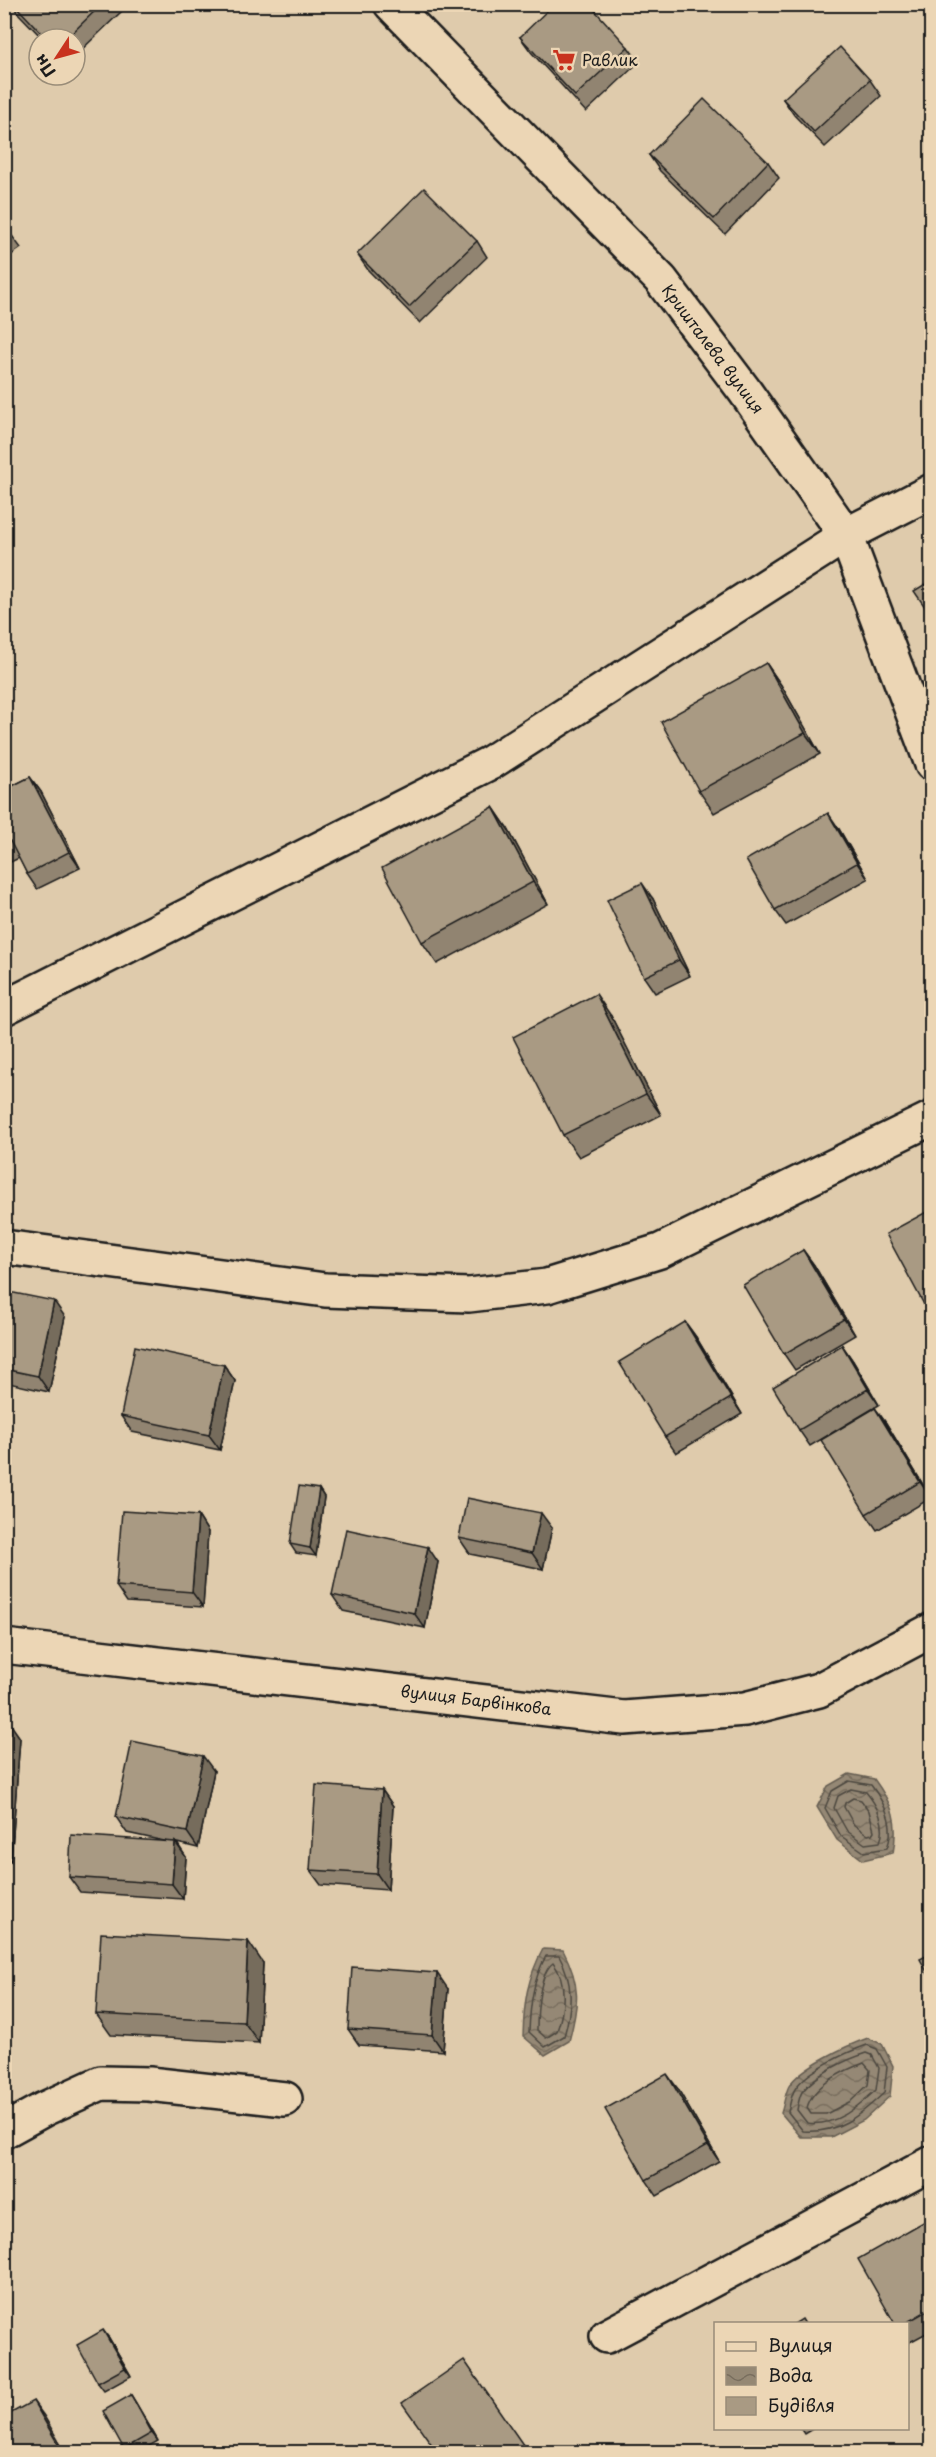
<svg xmlns="http://www.w3.org/2000/svg" width="936" height="2457" viewBox="0 0 936 2457" font-family="'Playpen Sans',sans-serif">
<style>
.water{fill:url(#water-waves);stroke:#655d51;stroke-width:1.5}
.lines{fill:none;stroke-linecap:round;stroke-linejoin:round}
.shore{stroke:#4c473f;stroke-width:1.5}
.street-casing{stroke:#1c1c1c;stroke-width:38}
.street{stroke:#ecd6b5;stroke-width:33}
.wall{fill:#918471;stroke:#1c1c1c;stroke-width:1.5}
.shaded-wall{fill:#766c5c;stroke:#1c1c1c;stroke-width:1.5}
.building{fill:#a99a83;stroke:#1c1c1c;stroke-width:1.5}
.labels{text-anchor:middle;stroke-width:5;stroke-linejoin:round;paint-order:stroke}
.poi-label{font-size:16px;fill:#1c1c1c;stroke:#ecd6b5;text-anchor:start}
.street-label{font-size:16px;fill:#1c1c1c;stroke:#ecd6b5}
</style>
<defs>
<pattern id="water-waves" width="16" height="10" patternUnits="userSpaceOnUse" patternTransform="scale(1.5)"><rect width="16" height="10" fill="#958874"/><path d="M0 5q4-4 8 0t8 0" fill="none" stroke="#796e5e"/></pattern>
</defs>
<rect width="100%" height="100%" fill="#dfcbac"/>
<filter id="ink" filterUnits="userSpaceOnUse"><feTurbulence type="fractalNoise" baseFrequency=".0167" numOctaves="2"/><feDisplacementMap in="SourceGraphic" scale="12" xChannelSelector="R" yChannelSelector="G"/><feConvolveMatrix kernelMatrix="1 2 1 2 8 2 1 2 1" color-interpolation-filters="sRGB"/></filter>
<g filter="url(#ink)">
<!-- water -->
<g class="water">
<path d="M849 1774 874 1779C893 1805 899 1821 893 1853L863 1860 837 1840 817 1807 828 1786Z"/>
<path d="M543 1949 563 1950C581 1985 579 2004 569 2041L545 2055 523 2036C524 2002 527 1979 543 1949Z"/>
<path d="M868 2038 882 2044 893 2066 890 2096 864 2120 831 2137H801L781 2113C784 2105 785 2093 789 2086 800 2067 848 2045 868 2038Z"/>
</g>
<g class="lines">
<!-- shore -->
<g class="shore">
<path d="M849 1781 871 1785C884 1802 896 1826 887 1848L864 1852 841 1836 825 1808 832 1791Z"/>
<path d="M851 1789 866 1792C877 1805 887 1825 880 1842L865 1844 847 1831 834 1808 838 1796Z"/>
<path d="M853 1798 861 1800 869 1811 874 1831 872 1834 868 1835 854 1825 844 1807 845 1803Z"/>
<path d="M546 1956H559C574 1982 572 2009 564 2036L545 2047 529 2032C530 2006 533 1979 546 1956Z"/>
<path d="M553 1963C568 1981 564 2011 557 2031L546 2038 537 2030C537 2013 539 1973 553 1963Z"/>
<path d="M867 2045 877 2049 887 2067 884 2093C859 2116 838 2134 803 2131L788 2112C790 2105 791 2095 795 2089 806 2071 847 2052 867 2045Z"/>
<path d="M867 2053 872 2055 879 2068 876 2090C856 2108 835 2127 807 2123L797 2110C798 2105 799 2097 802 2092 817 2073 845 2060 867 2053Z"/>
<path d="M864 2063 870 2070 868 2085 851 2101 826 2114H811L807 2108C812 2086 844 2070 864 2063Z"/>
</g>
<!-- street casing -->
<g class="street-casing">
<g id="street">
<path d="M391 4 661 280 744 390 846 535 932 764"/>
<path d="M4 1008 490 763 846 535 932 491"/>
<path d="M4 1247 325 1290 469 1295 547 1286 660 1251 932 1118"/>
<path d="M4 1646 624 1718 745 1709 819 1690 932 1630"/>
<path d="M4 2131 44 2109 101 2083 149 2084 285 2099"/>
<path d="M607 2336 932 2163"/>
</g>
</g>
<!-- street -->
<use href="#street" class="street"/>
</g>
<!-- wall -->
<g class="wall">
<path d="M12 4H120L123 10 75 56V39H43L17 12Z"/>
<path d="M520 37 628 47 639 62 586 112 531 52Z"/>
<path d="M870 80 881 96 825 147 794 115 783 99Z"/>
<path d="M649 155 768 162 779 178 725 234 660 171Z"/>
<path d="M4 225 21 248 4 260Z"/>
<path d="M477 241 487 257 420 323 368 270 357 254Z"/>
<path d="M766 663 781 685 820 754 714 813 699 791Z"/>
<path d="M30 777 41 792 80 868 37 889 27 874 19 858 4 865V790Z"/>
<path d="M493 807 508 829 548 904 437 964 422 942Z"/>
<path d="M839 829 868 879 786 925 775 910Z"/>
<path d="M653 899 690 976 655 993 644 977Z"/>
<path d="M611 1016 661 1115 579 1157 563 1135Z"/>
<path d="M932 1209V1316L927 1310Z"/>
<path d="M803 1250 814 1265 855 1335 795 1370 784 1354Z"/>
<path d="M4 1291 65 1317 49 1392 4 1382Z"/>
<path d="M685 1322 696 1337 742 1414 676 1453 665 1437Z"/>
<path d="M842 1345 853 1361 879 1405 810 1446 799 1430Z"/>
<path d="M224 1365 235 1381 220 1450 132 1432 121 1416Z"/>
<path d="M875 1408 886 1423 931 1498 877 1530 866 1514Z"/>
<path d="M319 1489 324 1497 316 1556 296 1553 290 1544Z"/>
<path d="M198 1516 208 1532 203 1607 127 1602 116 1586Z"/>
<path d="M552 1528 543 1569 470 1554 459 1538Z"/>
<path d="M438 1562 425 1628 343 1611 332 1595Z"/>
<path d="M4 1716 20 1738 11 1861 4 1860Z"/>
<path d="M214 1771 198 1848 177 1843 186 1857 183 1899 80 1892 69 1877 164 1841 127 1833 116 1817Z"/>
<path d="M382 1790 393 1806 388 1890 321 1885 310 1870Z"/>
<path d="M263 1963 259 2043 111 2035 96 2014Z"/>
<path d="M448 1989 443 2051 359 2045 348 2029Z"/>
<path d="M678 2089 719 2161 657 2196 646 2180Z"/>
<path d="M932 2226V2330L908 2343V2324H895Z"/>
<path d="M109 2338 131 2376 104 2391 98 2383Z"/>
<path d="M131 2395 158 2441 139 2452H126L124 2449Z"/>
<path d="M800 2428H814L804 2434Z"/>
</g>
<!-- shaded-wall -->
<g class="shaded-wall">
<path d="M766 663 781 685 820 754 805 733Z"/>
<path d="M30 777 41 792 80 868 69 852Z"/>
<path d="M493 807 508 829 548 904 533 882Z"/>
<path d="M828 813 839 829 868 879 857 863Z"/>
<path d="M642 883 653 899 690 976 679 960Z"/>
<path d="M596 994 611 1016 661 1115 646 1094Z"/>
<path d="M803 1250 814 1265 855 1335 844 1319Z"/>
<path d="M54 1301 65 1317 49 1392 38 1376Z"/>
<path d="M685 1322 696 1337 742 1414 731 1398Z"/>
<path d="M842 1345 853 1361 879 1405 868 1389Z"/>
<path d="M224 1365 235 1381 220 1450 209 1435Z"/>
<path d="M875 1408 886 1423 931 1498 920 1482Z"/>
<path d="M319 1489 324 1497 316 1556 310 1548Z"/>
<path d="M541 1513 552 1528 543 1569 532 1553Z"/>
<path d="M198 1516 208 1532 203 1607 192 1592Z"/>
<path d="M428 1547 438 1562 425 1628 414 1613Z"/>
<path d="M5 1716 20 1738 11 1861 4 1852Z"/>
<path d="M203 1756 214 1771 198 1848 187 1832Z"/>
<path d="M382 1790 393 1806 388 1890 377 1874Z"/>
<path d="M175 1842 186 1857 183 1899 172 1884Z"/>
<path d="M248 1941 263 1963 259 2043 244 2022Z"/>
<path d="M437 1973 448 1989 443 2051 432 2035Z"/>
<path d="M667 2074 678 2089 719 2161 708 2145Z"/>
<path d="M103 2330 109 2338 131 2376 125 2368Z"/>
<path d="M131 2395 136 2403 158 2441 152 2433Z"/>
<path d="M33 2401 44 2416 65 2452H63L62 2451Z"/>
</g>
<!-- building -->
<g class="building">
<path d="M14 4H102L66 39H47Z"/>
<path d="M554 4H589L628 47 575 96 520 37Z"/>
<path d="M840 47 870 80 814 132 783 99Z"/>
<path d="M704 99 768 162 714 219 649 155Z"/>
<path d="M424 188 477 241 409 307 357 254Z"/>
<path d="M4 225 10 232 4 236Z"/>
<path d="M932 580V617L914 591Z"/>
<path d="M766 663 805 733 699 791 661 722Z"/>
<path d="M30 777 69 852 27 874 10 841 4 844V790Z"/>
<path d="M493 807 533 882 422 942 382 868Z"/>
<path d="M828 813 857 863 775 910 746 860Z"/>
<path d="M642 883 679 960 644 977 607 900Z"/>
<path d="M596 994 646 1094 563 1135 513 1037Z"/>
<path d="M932 1209V1308L927 1310 886 1234Z"/>
<path d="M803 1250 844 1319 784 1354 743 1285Z"/>
<path d="M4 1291 54 1301 38 1376 4 1369Z"/>
<path d="M685 1322 731 1398 665 1437 619 1362Z"/>
<path d="M842 1345 868 1389 799 1430 773 1387Z"/>
<path d="M135 1346 224 1365 209 1435 121 1416Z"/>
<path d="M875 1408 920 1482 866 1514 821 1440Z"/>
<path d="M299 1486 319 1489 310 1548 290 1544Z"/>
<path d="M467 1498 541 1513 532 1553 459 1538Z"/>
<path d="M122 1511 198 1516 192 1592 116 1586Z"/>
<path d="M346 1529 428 1547 414 1613 332 1595Z"/>
<path d="M132 1741 203 1756 187 1832 116 1817Z"/>
<path d="M316 1785 382 1790 377 1874 310 1870Z"/>
<path d="M71 1835 175 1842 172 1884 69 1877Z"/>
<path d="M932 1878V1894L925 1882Z"/>
<path d="M101 1933 248 1941 244 2022 96 2014Z"/>
<path d="M932 1953V1981L920 1959Z"/>
<path d="M352 1967 437 1973 432 2035 348 2029Z"/>
<path d="M667 2074 708 2145 646 2180 605 2109Z"/>
<path d="M927 2220 932 2228V2308L904 2324H895L858 2259Z"/>
<path d="M802 2319 805 2324H794Z"/>
<path d="M103 2330 125 2368 98 2383 77 2345Z"/>
<path d="M464 2360 526 2449 521 2452H437L402 2403Z"/>
<path d="M131 2395 152 2433 124 2449 103 2411Z"/>
<path d="M33 2401 62 2451 59 2452H4V2417Z"/>
</g>
</g>
<!-- icons -->
<defs>
<g id="supermarket-bare" transform="scale(1.8)"><path d="M-6-5.5h2.5l.6 2H6L4.5 2H-2.5L-4.4-4H-6ZM-1.5 3.2a1.3 1.3 0 1 0 .1 0ZM3 3.2a1.3 1.3 0 1 0 .1 0Z" fill="#c8321e" stroke="#ecd6b5" stroke-width="2.5" paint-order="stroke"/></g>
</defs>
<g fill-rule="evenodd">
<use href="#supermarket-bare" x="564" y="60"/>
</g>
<g class="labels">
<!-- poi labels -->
<g class="poi-label">
<text x="582" y="66">Равлик</text>
</g>
<!-- street labels -->
<g class="street-label">
<text transform="translate(713 349) rotate(53)" y="6">Кришталева вулиця</text>
<text transform="translate(476 1700) rotate(7)" y="6">вулиця Барвінкова</text>
</g>
</g>
<!-- margin -->
<rect width="936" height="2457" fill="none" stroke="#ecd6b5" stroke-width="24"/>
<rect x="12" y="12" width="912" height="2433" fill="none" stroke="#1c1c1c" stroke-width="2" filter="url(#ink)"/>
<!-- legend -->
<rect x="714" y="2322" width="195" height="108" fill="#ecd6b5" stroke="#998c78" stroke-width="1.5"/>
<rect x="726" y="2342" width="30" height="9" fill="#ecd6b5" stroke="#998c78" stroke-width="1.5"/>
<text x="768" y="2352" font-size="18" fill="#1c1c1c">Вулиця</text>
<rect x="726" y="2367" width="30" height="18" fill="url(#water-waves)" stroke="#998c78" stroke-width="1.5"/>
<text x="768" y="2382" font-size="18" fill="#1c1c1c">Вода</text>
<rect x="726" y="2397" width="30" height="18" fill="#a99a83" stroke="#998c78" stroke-width="1.5"/>
<text x="768" y="2412" font-size="18" fill="#1c1c1c">Будівля</text>
<!-- north arrow -->
<g transform="translate(57 57) rotate(234)"><circle r="28" fill="#ecd6b5" stroke="#998c78" stroke-width="1.5"/>
<path d="M0-4.5L10 22L0 15L-10 22Z" fill="#c8321e"/>
<text y="-9" font-size="16" font-weight="bold" text-anchor="middle" fill="#1c1c1c">Пн</text>
</g>
</svg>
